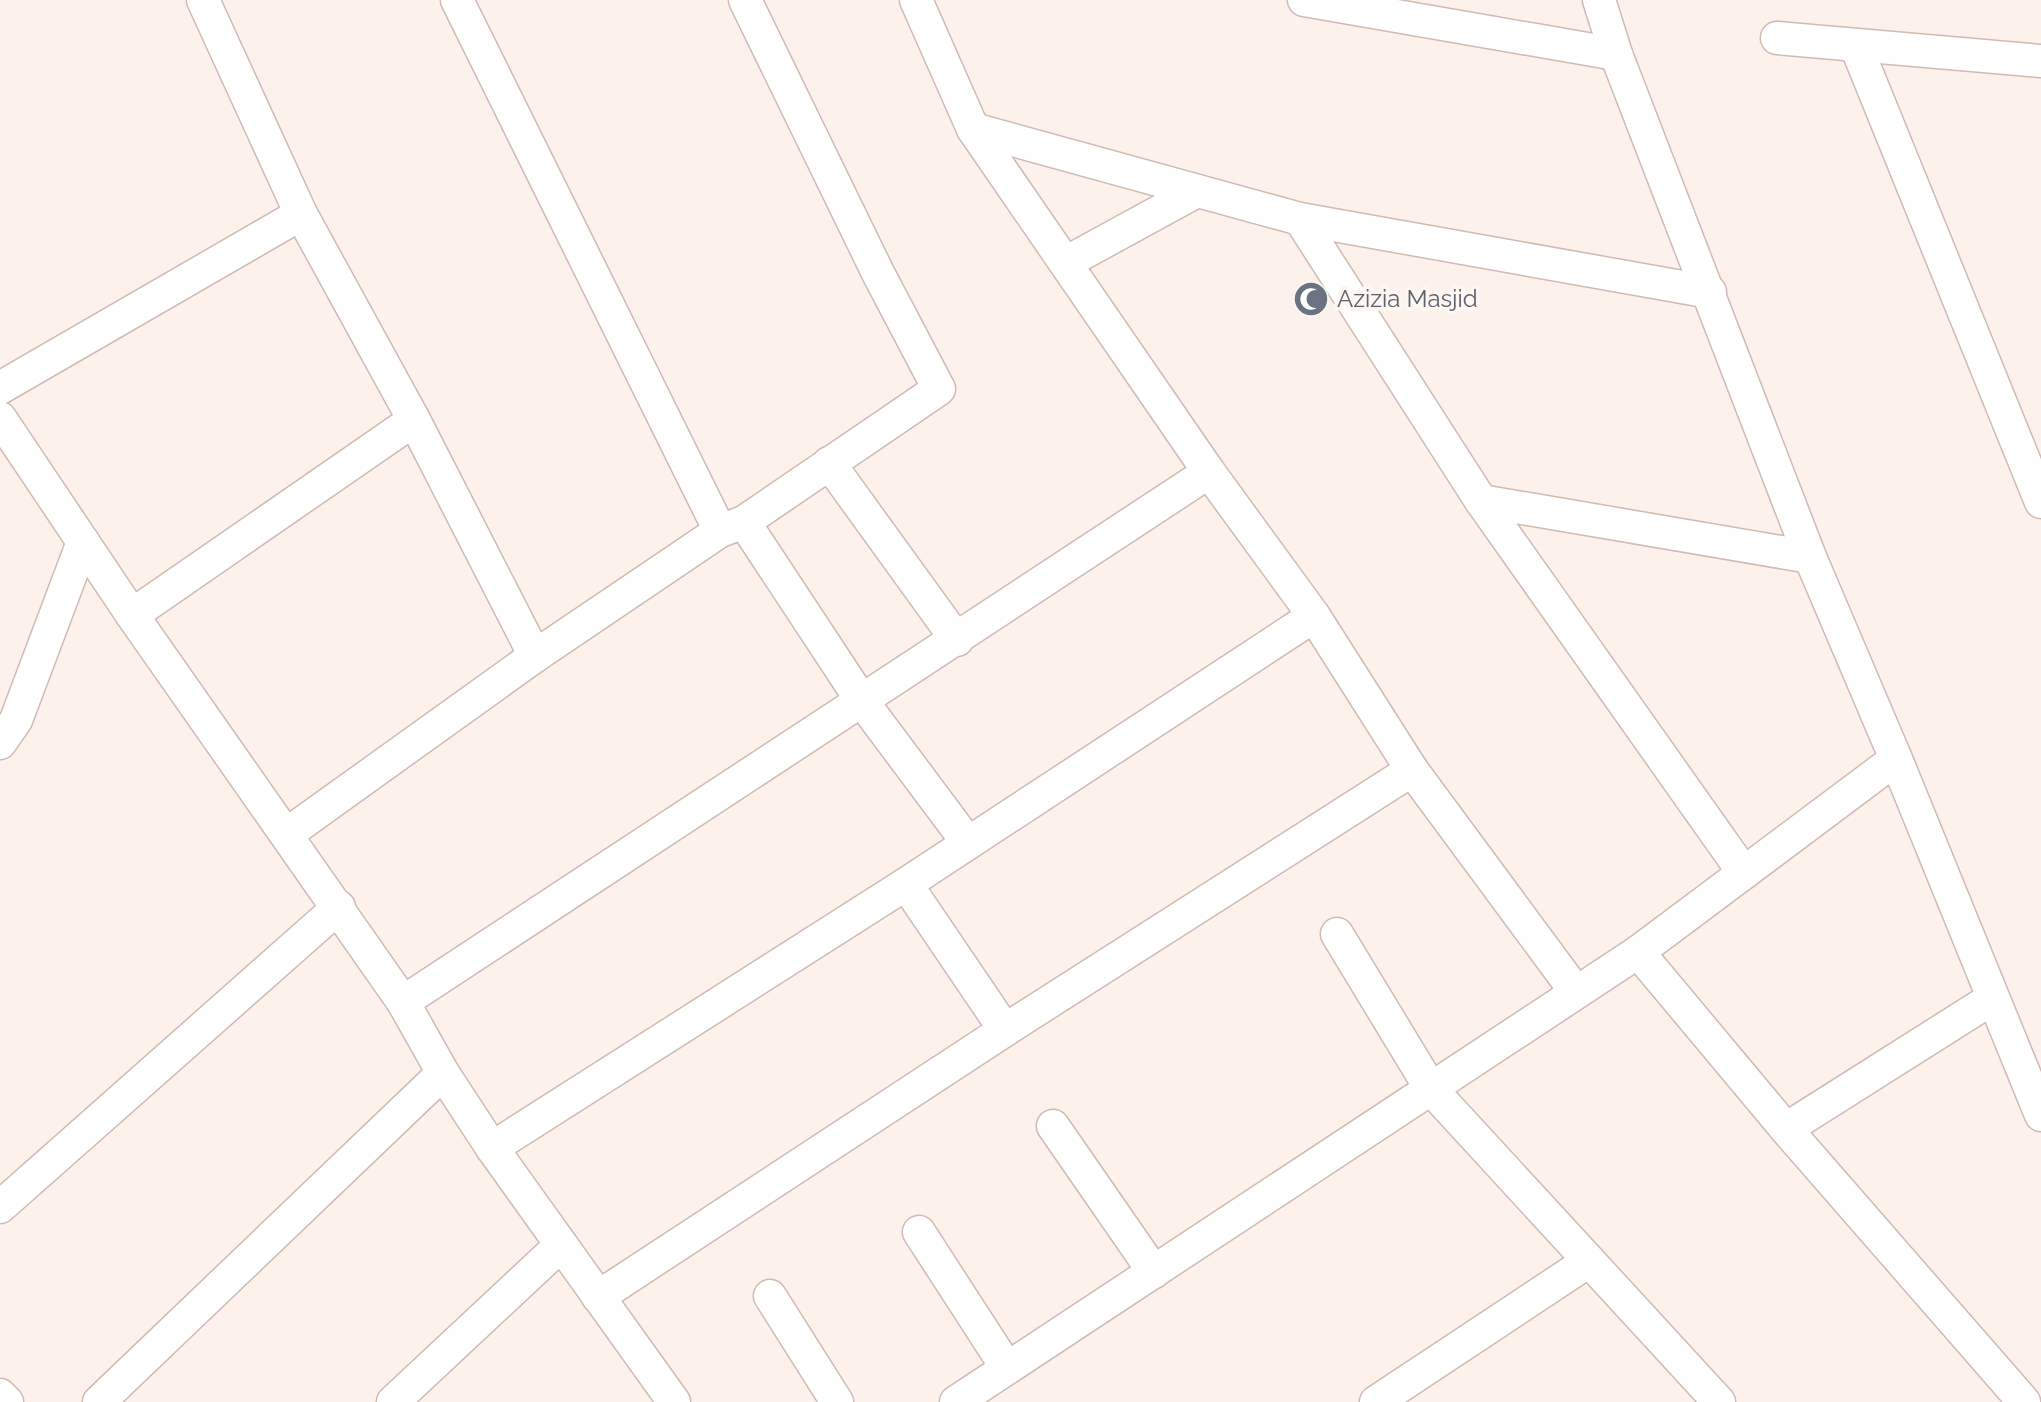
<svg xmlns="http://www.w3.org/2000/svg" width="2041" height="1402" viewBox="0 0 2041 1402" font-family="Raleway,sans-serif">
<style>
.lines{fill:none;stroke-linecap:round;stroke-linejoin:round}
.street-casing{stroke:#d0bab3;stroke-width:35}
.street{stroke:#fff;stroke-width:32}
.labels{text-anchor:middle;stroke-width:8;stroke-linejoin:round;paint-order:stroke}
.worship-label{font-size:24px;fill:#5b616d;stroke:#fef6f1;text-anchor:start}
</style>
<rect width="100%" height="100%" fill="#fcf2eb"/>
<g class="lines">
<!-- street casing -->
<g class="street-casing">
<g id="street">
<path d="M203 0 301 214 414 420 535 656"/>
<path d="M457 0 720 531"/>
<path d="M916 0 973 129 1209 472 1314 616 1412 770 1576 992"/>
<path d="M1304 0 1616 54"/>
<path d="M1599 0 1616 54 1810 557 1896 759 2041 1115"/>
<path d="M1777 38 2041 61"/>
<path d="M1856 46 2041 502"/>
<path d="M973 129 1300 219 1710 292"/>
<path d="M1300 219 1481 501 1744 873"/>
<path d="M1067 262 1197 191"/>
<path d="M0 388 301 214"/>
<path d="M0 418 132 615 403 1002 443 1073 492 1148 674 1402"/>
<path d="M829 463 957 640"/>
<path d="M1481 501 1810 557"/>
<path d="M744 522 862 701 968 843"/>
<path d="M132 615 414 420"/>
<path d="M0 743 16 720 83 542"/>
<path d="M287 834 535 656 720 531 744 522 939 389 878 273 745 0"/>
<path d="M906 884 1005 1030"/>
<path d="M1337 934 1431 1089 1719 1402"/>
<path d="M1638 952 1786 1129 2024 1402"/>
<path d="M403 1002 1209 472"/>
<path d="M1053 1126 1154 1272"/>
<path d="M1786 1129 1993 998"/>
<path d="M492 1148 906 884 1314 616"/>
<path d="M0 1207 339 907"/>
<path d="M919 1232 1007 1368"/>
<path d="M770 1296 837 1402"/>
<path d="M598 1297 1005 1030 1412 770"/>
<path d="M0 1395 7 1402"/>
<path d="M99 1402 443 1073"/>
<path d="M393 1402 561 1245"/>
<path d="M956 1402 1638 952 1896 759"/>
<path d="M1376 1402 1589 1261"/>
</g>
</g>
<!-- street -->
<use href="#street" class="street"/>
</g>
<!-- icons -->
<defs>
<g id="mosque-disc" transform="scale(1.8)"><circle r="9.5" fill="#6b7280" stroke="#fef6f1"/><path d="M3.5-4.9A6 6 0 1 0 3.5 4.9A5 5 0 1 1 3.5-4.9Z" fill="#fff"/></g>
</defs>
<g fill-rule="evenodd">
<use href="#mosque-disc" x="1311" y="299"/>
</g>
<g class="labels">
<!-- worship labels -->
<g class="worship-label">
<text x="1337" y="307">Azizia Masjid</text>
</g>
</g>
</svg>
